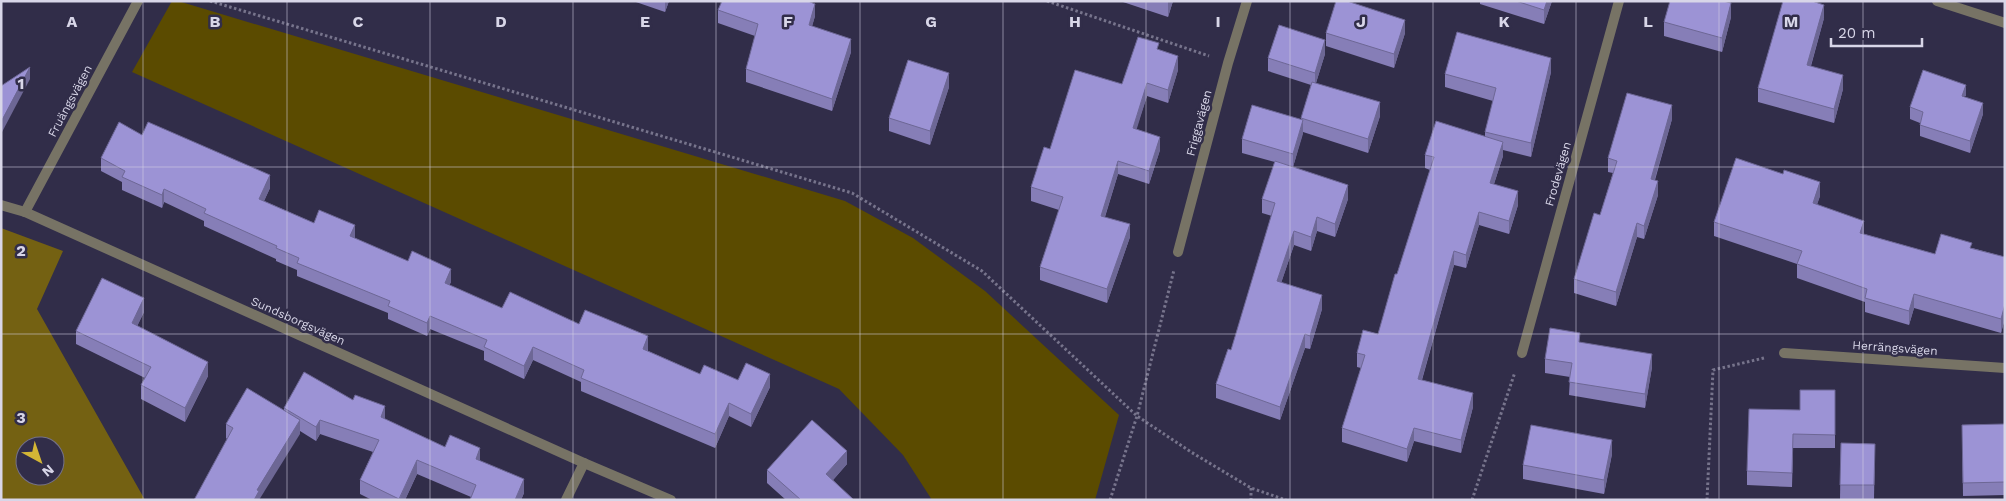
<svg xmlns="http://www.w3.org/2000/svg" width="2006" height="501" viewBox="0 0 2006 501" font-family="'Work Sans',sans-serif">
<style>
.green{fill:#5b4b00}
.forest{fill:#746112;fill-rule:evenodd}
.lines{fill:none;stroke-linecap:round;stroke-linejoin:round}
.path{stroke:#77748c;stroke-width:3;stroke-dasharray:2.5 2.5;stroke-linecap:butt}
.minor{stroke:#777365;stroke-width:10}
.wall{fill:#867eb7}
.shaded-wall{fill:#6d6795}
.building{fill:#9c93d5;stroke:#6d6795}
.grid{fill:none;stroke:#d8d6e8;stroke-width:1;stroke-opacity:0.55}
.labels{text-anchor:middle;stroke-width:5;stroke-linejoin:round;paint-order:stroke}
.street-label{font-size:12px;fill:#d8d6e8;stroke:#312d49}
.grid-label{font-size:16px;text-anchor:middle;font-weight:bold;fill:#d8d6e8;stroke:#312d49;stroke-width:5;stroke-linejoin:round;paint-order:stroke}
</style>
<rect width="100%" height="100%" fill="#312d49"/>
<!-- green -->
<path class="green" d="M172 1H178L845 201 913 238 985 291 1119 415 1095 500H932L903 455 839 389 132 72Z"/>
<!-- forest -->
<path class="forest" d="M1 228 63 251 37 309 145 500H1ZM25 446H55V476H25Z"/>
<g class="lines">
<!-- path -->
<g class="path">
<path d="M210 1 852 193 982 271 1137 416 1191 452 1251 488 1286 500"/>
<path d="M1047 1 1209 56"/>
<path d="M1251 488V500"/>
<path d="M1110 500 1137 416 1174 270"/>
<path d="M1472 500 1515 372"/>
<path d="M1707 500 1713 370 1764 358"/>
</g>
<!-- minor -->
<g class="minor">
<path d="M1937 1 2005 23"/>
<path d="M1 205 25 212 584 463 671 500"/>
<path d="M25 212 138 1"/>
<path d="M1178 252 1228 63 1247 1"/>
<path d="M1522 353 1619 1"/>
<path d="M1784 353 2005 368"/>
<path d="M566 500 584 463"/>
</g>
</g>
<!-- wall -->
<g class="wall">
<path d="M633 1H669L665 12Z"/>
<path d="M1120 1H1173L1168 17Z"/>
<path d="M1480 1H1552L1544 24 1480 4Z"/>
<path d="M718 10 815 16 812 26 851 52 832 111 746 82V69L755 36 718 23Z"/>
<path d="M1731 17 1722 52 1664 36V22Z"/>
<path d="M1824 18 1811 66 1843 89 1834 123 1758 102V88Z"/>
<path d="M1326 33H1405L1394 68 1326 46Z"/>
<path d="M1159 50 1178 70 1168 103 1147 96 1136 129 1160 150 1149 184 1118 174 1105 217 1130 237 1107 303 1040 280V267L1059 210 1031 201V187L1050 149Z"/>
<path d="M1325 54 1316 83 1380 116 1368 153 1303 132 1293 167 1348 199 1335 237 1317 231 1311 251 1294 245 1281 283 1322 309 1310 349 1305 348 1280 420 1216 398V384L1231 350 1272 216 1262 213V199L1275 162 1242 153V139L1301 119 1311 85 1268 71V58Z"/>
<path d="M1551 72 1531 157 1503 150V156L1494 184 1518 205 1509 234 1479 225 1466 268 1454 265 1422 380 1473 407 1461 453 1414 441 1407 462 1342 442V428L1361 368 1357 367V353L1378 334 1430 170 1425 168V155L1485 137V132L1493 101 1445 87V74Z"/>
<path d="M949 87 930 145 889 131V118Z"/>
<path d="M1966 97 1983 114 1970 153 1920 136V123L1910 119V107Z"/>
<path d="M1672 119 1655 180 1658 195 1644 239 1637 237 1616 306 1574 293V279L1600 215 1613 173 1608 172V158Z"/>
<path d="M142 135 270 188 264 201 314 223 355 238 451 282 449 285 502 308 579 324 648 349V351L700 374 738 380 770 387 751 427 729 416 715 448 581 391V382L533 360 524 379 484 360V351L430 329 427 336 388 319V313L297 276V270L276 261V259L204 226V221L164 202 162 208 122 190V182L101 171V158Z"/>
<path d="M1820 196 1817 204 1864 234 1935 254 1972 248 2005 257V318L2001 333 1914 308 1909 325 1865 312V302L1797 278V264L1714 236V222Z"/>
<path d="M144 312 137 326 208 376 185 422 141 399V385L145 378 76 344V331Z"/>
<path d="M1580 342 1652 367 1645 408 1569 395 1570 377 1545 373V359Z"/>
<path d="M1835 390V448H1793L1792 487 1747 485V471L1800 410Z"/>
<path d="M284 408 385 419 445 447 480 461 524 493 521 500H470L471 497 417 474 405 500H372L360 494V480L373 452 320 434 316 441 300 431V434L227 439 226 438V424L284 410Z"/>
<path d="M2005 424V495L1963 496 1962 425Z"/>
<path d="M1841 443 1875 444 1874 499H1840Z"/>
<path d="M1612 454 1604 494 1523 479V465Z"/>
<path d="M847 464 833 480 854 500H786L767 483V470Z"/>
</g>
<!-- shaded-wall -->
<g class="shaded-wall">
<path d="M665 1H669L665 12Z"/>
<path d="M1168 1H1173L1168 17Z"/>
<path d="M1547 1H1552L1544 24V10Z"/>
<path d="M1731 3V17L1722 52V38Z"/>
<path d="M815 4V16L809 37V25Z"/>
<path d="M1824 5V18L1807 79V65Z"/>
<path d="M1405 20V33L1394 68V54Z"/>
<path d="M851 39V52L832 111V99Z"/>
<path d="M1325 40V54L1315 86V73Z"/>
<path d="M1178 56V70L1168 103V90Z"/>
<path d="M1551 58V72L1531 157V143Z"/>
<path d="M30 67V79L1 134V122Z"/>
<path d="M949 73V87L930 145V131Z"/>
<path d="M1843 75V89L1834 123V109Z"/>
<path d="M1147 83V96L1133 141V128Z"/>
<path d="M1966 85V96H1962Z"/>
<path d="M1380 102V116L1368 153V139Z"/>
<path d="M1983 103V114L1970 153V141Z"/>
<path d="M1672 105V119L1651 192V179Z"/>
<path d="M1303 120V134L1293 167V154Z"/>
<path d="M1160 137V150L1149 184V171Z"/>
<path d="M1503 142V156L1490 196V183Z"/>
<path d="M1118 161V174L1101 229V216Z"/>
<path d="M270 175V188L259 212V199Z"/>
<path d="M1658 181V195L1644 239V226Z"/>
<path d="M1820 182V196L1813 217V203Z"/>
<path d="M1348 185V199L1335 237V224Z"/>
<path d="M164 189V202L162 208V195Z"/>
<path d="M1518 191V205L1509 234V221Z"/>
<path d="M1479 212V225L1466 268V255Z"/>
<path d="M1317 217V231L1311 251V237Z"/>
<path d="M1864 221V235L1860 233Z"/>
<path d="M1637 223V237L1616 306V292Z"/>
<path d="M1130 224V237L1107 303V289Z"/>
<path d="M355 225V238L350 249V236Z"/>
<path d="M1294 231V245L1277 295V281Z"/>
<path d="M1454 251V265L1418 393V379Z"/>
<path d="M451 269V282L445 296V283Z"/>
<path d="M1914 294V308L1909 325V311Z"/>
<path d="M1322 295V309L1310 349V336Z"/>
<path d="M144 298V312L132 337V323Z"/>
<path d="M2005 304V318L2001 333V319Z"/>
<path d="M430 316V329L427 336V323Z"/>
<path d="M1305 334V348L1280 420V407Z"/>
<path d="M648 336V349L643 362V349Z"/>
<path d="M533 347V360L524 379V366Z"/>
<path d="M1652 354V367L1645 408V394Z"/>
<path d="M208 362V376L185 422V408Z"/>
<path d="M770 374V387L751 427V414Z"/>
<path d="M1473 393V407L1461 453V440Z"/>
<path d="M729 403V416L715 448V434Z"/>
<path d="M385 406V420L381 417Z"/>
<path d="M300 420V434L259 500H254L257 490Z"/>
<path d="M320 420V434L316 441V427Z"/>
<path d="M1414 428V441L1407 462V449Z"/>
<path d="M1612 440V454L1604 494V480Z"/>
<path d="M480 448V462L476 459Z"/>
<path d="M847 451V464L826 488V474Z"/>
<path d="M417 460V474L405 500H399Z"/>
<path d="M524 479V493L521 500H515Z"/>
</g>
<!-- building -->
<g class="building">
<path d="M722 1H808L815 4 809 25 851 39 832 99 746 69 758 24 718 10Z"/>
<path d="M1336 1H1347L1405 20 1394 54 1326 33Z"/>
<path d="M1516 1H1547L1544 10Z"/>
<path d="M1670 1H1723L1731 3 1722 38 1664 22Z"/>
<path d="M1783 1H1812L1824 5 1807 65 1843 75 1834 109 1758 88Z"/>
<path d="M1279 25 1325 40 1315 73 1268 58Z"/>
<path d="M1457 32 1551 58 1531 143 1485 132 1496 88 1445 74Z"/>
<path d="M1138 37 1159 43 1157 49 1178 56 1168 90 1147 83 1133 128 1160 137 1149 171 1118 161 1101 216 1130 224 1107 289 1040 267 1063 197 1031 187 1044 147 1050 149 1075 70 1122 84Z"/>
<path d="M908 60 949 73 930 131 889 118Z"/>
<path d="M30 67 1 122V86Z"/>
<path d="M1923 70 1966 85 1962 96 1983 103 1970 141 1920 125 1923 112 1910 107Z"/>
<path d="M1312 82 1380 102 1368 139 1301 118Z"/>
<path d="M1627 93 1672 105 1651 179 1658 181 1644 226 1637 223 1616 292 1574 279 1594 213 1600 215 1617 161 1608 158Z"/>
<path d="M1252 105 1303 120 1293 154 1242 139Z"/>
<path d="M1436 121 1503 142 1490 183 1518 191 1509 221 1479 212 1466 255 1454 251 1418 379 1473 393 1461 440 1414 428 1407 449 1342 428 1365 355 1357 353 1363 330 1378 334 1395 274H1397L1434 157 1425 155Z"/>
<path d="M119 122 142 135 148 122 270 175 259 199 314 223 319 210 355 225 350 236 408 261 412 251 451 269 445 283 502 308 510 292 579 324 585 310 648 336 643 349 700 374 704 365 738 380 746 363 770 374 751 414 729 403 715 434 581 378 584 370 533 347 524 366 484 347 487 340 430 316 427 323 388 306 390 301 297 263 299 258 276 248 277 246 204 213 206 209 164 189 162 195 122 177 125 171 101 158Z"/>
<path d="M1736 158 1783 174 1784 170 1820 182 1813 203 1864 221 1860 233 1935 254 1941 234 1972 243 1970 248 2005 257V304L2001 319 1914 294 1909 311 1865 298 1867 289 1797 264 1802 251 1714 222Z"/>
<path d="M1275 161 1348 185 1335 224 1317 217 1311 237 1294 231 1277 281 1322 295 1310 336 1305 334 1280 407 1216 384 1228 349 1231 350 1275 203 1262 199Z"/>
<path d="M102 278 144 298 132 323 208 362 185 408 141 385 151 367 76 331Z"/>
<path d="M1550 328 1580 333 1579 342 1652 354 1645 394 1569 382 1572 363 1545 359Z"/>
<path d="M304 372 353 400 355 395 385 406 381 417 445 447 450 435 480 448 476 459 524 479 515 500H470L476 485 417 460 399 499 360 480 379 440 320 420 316 427 284 408Z"/>
<path d="M247 388 300 420 257 490 259 491 254 500H194L233 428 226 424Z"/>
<path d="M1800 390H1835V435L1793 434 1792 473 1747 471 1749 409 1800 410Z"/>
<path d="M812 420 847 451 826 474 854 500H801L767 470Z"/>
<path d="M2005 424V482L1963 483 1962 425Z"/>
<path d="M1531 425 1612 440 1604 480 1523 465Z"/>
<path d="M1841 443 1875 444 1874 485H1840Z"/>
</g>
<!-- grid -->
<path class="grid" d="M143 1V500M287 1V500M430 1V500M573 1V500M716 1V500M860 1V500M1003 1V500M1146 1V500M1290 1V500M1433 1V500M1576 1V500M1719 1V500M1863 1V500M1 167H2005M1 334H2005"/>
<g class="labels">
<!-- street labels -->
<g class="street-label">
<text transform="translate(70 101) rotate(-62)" y="4">Fruängsvägen</text>
<text transform="translate(1199 123) rotate(-75)" y="4">Friggavägen</text>
<text transform="translate(1558 174) rotate(-74)" y="4">Frodevägen</text>
<text transform="translate(298 321) rotate(24)" y="4">Sundsborgsvägen</text>
<text transform="translate(1895 348) rotate(4)" y="4">Herrängsvägen</text>
</g>
</g>
<g class="grid-label">
<text x="72" y="27">A</text>
<text x="215" y="27">B</text>
<text x="358" y="27">C</text>
<text x="501" y="27">D</text>
<text x="645" y="27">E</text>
<text x="788" y="27">F</text>
<text x="931" y="27">G</text>
<text x="1075" y="27">H</text>
<text x="1218" y="27">I</text>
<text x="1361" y="27">J</text>
<text x="1504" y="27">K</text>
<text x="1648" y="27">L</text>
<text x="1791" y="27">M</text>
<text x="21" y="89">1</text>
<text x="21" y="256">2</text>
<text x="21" y="423">3</text>
</g>
<!-- border -->
<rect width="2006" height="501" fill="none" stroke="#d8d6e8" stroke-width="5"/>
<!-- north arrow -->
<g transform="translate(40 461) rotate(140)"><circle r="24" fill="#312d49" stroke="#747189"/>
<path d="M0-4L9 19L0 12L-9 19Z" fill="#d4b635"/>
<text y="-8" font-size="14" font-weight="bold" text-anchor="middle" fill="#d8d6e8">N</text>
</g>
<!-- scale -->
<path d="M1831 38v8h91v-8" fill="none" stroke="#d8d6e8" stroke-width="2.5"/>
<text x="1838" y="38" font-size="15" fill="#d8d6e8" stroke="#312d49" stroke-width="4" paint-order="stroke">20 m</text>
</svg>
